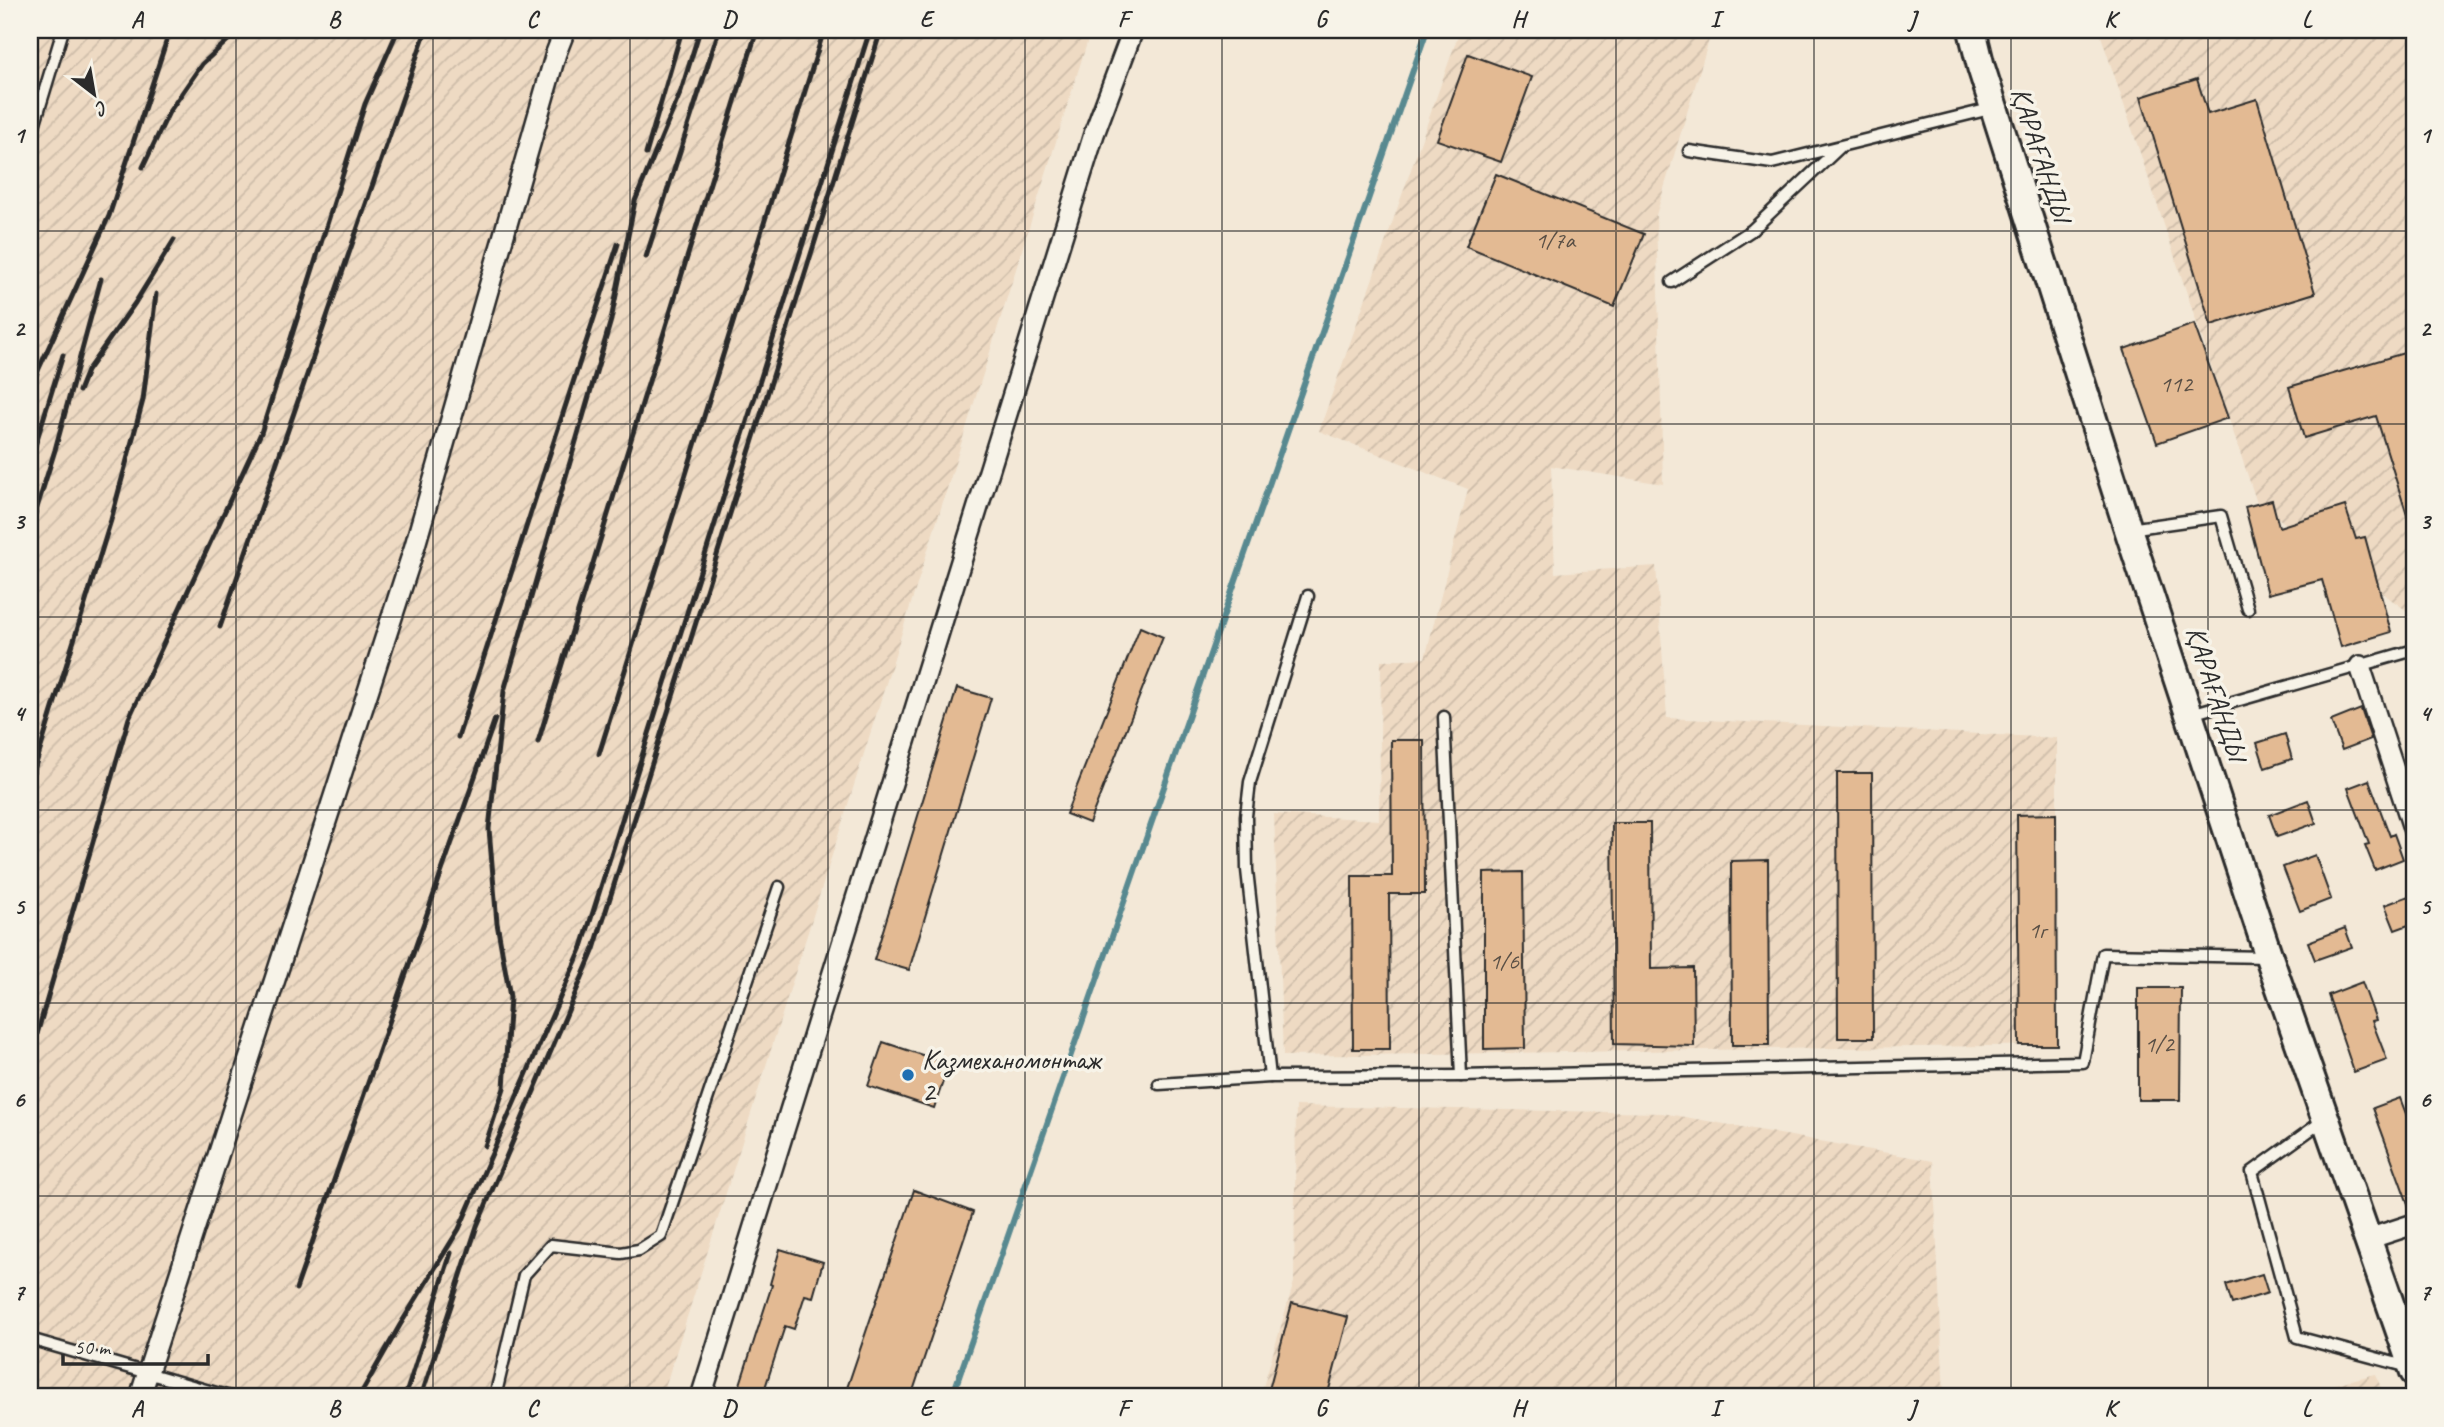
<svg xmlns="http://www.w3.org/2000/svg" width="2444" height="1427" viewBox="0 0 2444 1427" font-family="Caveat,sans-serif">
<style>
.industrial{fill:url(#industrial-furrows)}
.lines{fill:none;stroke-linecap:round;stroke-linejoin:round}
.stream{stroke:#598990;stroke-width:6}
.building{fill:#e3ba93;stroke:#2b2b2b;stroke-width:2}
.lane-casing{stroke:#2b2b2b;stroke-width:15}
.street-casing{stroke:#2b2b2b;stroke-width:24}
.secondary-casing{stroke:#2b2b2b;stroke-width:32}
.lane{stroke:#f7f3e8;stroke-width:10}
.street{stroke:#f7f3e8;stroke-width:19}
.secondary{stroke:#f7f3e8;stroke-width:26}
.rail{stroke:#2b2b2b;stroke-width:5}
.grid{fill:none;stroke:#2b2b2b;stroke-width:2;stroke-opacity:0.55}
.poi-dot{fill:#1f6fb2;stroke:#f7f3e8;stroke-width:2.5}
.labels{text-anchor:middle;stroke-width:7;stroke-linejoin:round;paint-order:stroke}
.number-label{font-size:24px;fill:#594f45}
.street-label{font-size:28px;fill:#2b2b2b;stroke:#f7f3e8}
.poi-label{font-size:28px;fill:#2b2b2b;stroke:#f7f3e8;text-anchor:start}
.neatline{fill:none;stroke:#2b2b2b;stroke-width:2.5}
.grid-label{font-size:23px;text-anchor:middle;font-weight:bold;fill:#2b2b2b}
</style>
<defs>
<pattern id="industrial-furrows" width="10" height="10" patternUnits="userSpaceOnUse" patternTransform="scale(1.75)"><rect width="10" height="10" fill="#eedac3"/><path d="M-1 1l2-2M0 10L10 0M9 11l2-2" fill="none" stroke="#ccbba8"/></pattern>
</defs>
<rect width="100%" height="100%" fill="#f3e8d7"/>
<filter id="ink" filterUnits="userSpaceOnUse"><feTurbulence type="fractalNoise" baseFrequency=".0143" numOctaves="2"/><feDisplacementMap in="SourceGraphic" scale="14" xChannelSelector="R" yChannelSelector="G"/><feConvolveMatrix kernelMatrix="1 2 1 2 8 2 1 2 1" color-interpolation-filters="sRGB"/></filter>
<g filter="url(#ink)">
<!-- industrial -->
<g class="industrial">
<path d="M30 30H1091L662 1397H30Z"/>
<path d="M1460 30H1712L1656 215 1663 484 1551 466 1555 573 1656 566 1667 718 2057 738V1045L1283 1056 1274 814 1379 820 1381 661 1425 658 1468 489 1319 431Z"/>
<path d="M2099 30H2414V616L2257 503Z"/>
<path d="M1296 1106 1662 1113 1933 1161 1944 1397H1260L1294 1282Z"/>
<path d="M2376 1374 2384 1397H2281Z"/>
</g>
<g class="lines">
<!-- stream -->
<path class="stream" d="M952 1397 1427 30"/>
</g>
<!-- building -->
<g class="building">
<path d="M1468 54 1532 77 1501 162 1437 140Z"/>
<path d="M2197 79 2208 114 2257 99 2315 293 2211 325 2141 97Z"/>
<path d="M1496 174 1644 234 1614 307 1466 246Z"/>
<path d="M2194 324 2228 418 2157 443 2124 349Z"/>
<path d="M2414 350V527L2411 528 2376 416 2304 438 2289 387Z"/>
<path d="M2272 500 2279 527 2345 506 2356 539 2365 537 2391 632 2341 647 2322 580 2268 594 2245 507Z"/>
<path d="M1140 627 1163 637 1089 823 1066 814Z"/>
<path d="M957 688 991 698 909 970 874 960Z"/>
<path d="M2361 709 2371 739 2342 750 2331 721Z"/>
<path d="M2285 734 2292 759 2265 768 2257 743Z"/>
<path d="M1391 740H1424L1425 894H1389L1390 1049H1353L1352 876H1392Z"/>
<path d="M1837 773H1872L1873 1038H1838Z"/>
<path d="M2369 780 2390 836 2394 834 2403 859 2375 870 2365 845 2369 844 2348 788Z"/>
<path d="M2308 800 2316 823 2277 837 2269 815Z"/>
<path d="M2056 814 2057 1045H2019L2017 815Z"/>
<path d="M1612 823H1650L1651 969 1693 968 1694 1046 1614 1044Z"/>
<path d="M2315 855 2331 899 2300 911 2283 867Z"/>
<path d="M1768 860 1769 1045H1732L1731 861Z"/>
<path d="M1523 872 1525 1048 1484 1049V873Z"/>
<path d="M2414 894V923L2395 930 2385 905Z"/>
<path d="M2345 928 2352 947 2315 960 2308 942Z"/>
<path d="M2362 982 2376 1020 2372 1021 2387 1060 2354 1072 2328 995Z"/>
<path d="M2138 988H2181L2180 1100H2138Z"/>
<path d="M883 1042 949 1064 934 1108 868 1086Z"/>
<path d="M2400 1098 2414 1135V1212H2411L2373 1108Z"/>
<path d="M914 1190 973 1212 911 1397H844Z"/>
<path d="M780 1249 823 1262 813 1297 805 1295 794 1329 785 1326 762 1397H736L772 1285 770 1284Z"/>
<path d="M2262 1274 2268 1293 2232 1304 2226 1285Z"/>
<path d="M1292 1303 1348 1317 1327 1397H1267Z"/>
</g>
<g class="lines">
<!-- lane casing -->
<g class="lane-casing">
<g id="lane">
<path d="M30 139 63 30"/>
<path d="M1689 151 1772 163 1994 108"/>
<path d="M1672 282 1752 230 1840 147"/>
<path d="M2129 529 2221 516 2248 609"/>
<path d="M2191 714 2414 650"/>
<path d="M1444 717 1461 1076"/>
<path d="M1270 1077 1247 870 1246 816 1250 782 1308 596"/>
<path d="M1159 1084 1270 1077 1461 1076 2083 1062 2103 954 2268 957"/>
<path d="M2324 1120 2252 1172 2297 1337 2409 1367"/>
<path d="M30 1339 230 1397"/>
<path d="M495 1397 524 1275 551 1245 621 1253 639 1250 661 1236 779 887"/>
</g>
</g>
<!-- street casing -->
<g class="street-casing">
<g id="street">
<path d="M2360 666 2414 831"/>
<path d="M2368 1239 2414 1224"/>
<path d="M140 1397 414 549 556 53 565 30"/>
<path d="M701 1397 1094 134 1133 30"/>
</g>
</g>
<!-- secondary casing -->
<g class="secondary-casing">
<path id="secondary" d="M1972 30 1981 67 2128 529 2269 957 2414 1372"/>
</g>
<!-- lane -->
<use href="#lane" class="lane"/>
<!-- street -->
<use href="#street" class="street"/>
<!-- secondary -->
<use href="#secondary" class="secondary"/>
<!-- rail -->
<g class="rail">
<path d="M646 154 682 30"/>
<path d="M143 167 169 112 202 64 239 30"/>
<path d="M646 257 719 30"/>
<path d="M30 388 109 216 170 30"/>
<path d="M79 391 87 371 135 303 174 240"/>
<path d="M30 462 63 355"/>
<path d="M30 530 55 450 101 279"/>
<path d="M220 627 426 30"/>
<path d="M458 737 618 244"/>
<path d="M538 742 757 30"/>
<path d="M599 754 824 30"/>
<path d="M30 783 111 520 143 400 156 294"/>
<path d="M30 1058 129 718 261 433 365 104 398 30"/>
<path d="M485 1146 504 1088 510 997 497 923 489 829 504 691 611 320 635 201 681 91 700 30"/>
<path d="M296 1289 495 719"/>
<path d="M359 1397 400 1325 459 1229 582 947 870 30"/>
<path d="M405 1397 451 1253"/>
<path d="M421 1397 477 1226 594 949 881 30"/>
</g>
</g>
</g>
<!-- grid -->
<path class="grid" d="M236 30V1397M433 30V1397M630 30V1397M828 30V1397M1025 30V1397M1222 30V1397M1419 30V1397M1616 30V1397M1814 30V1397M2011 30V1397M2208 30V1397M30 231H2414M30 424H2414M30 617H2414M30 810H2414M30 1003H2414M30 1196H2414"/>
<!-- markers -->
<circle class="poi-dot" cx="908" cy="1075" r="7"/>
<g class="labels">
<!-- number labels -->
<g class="number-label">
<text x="1555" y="248">1/7а</text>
<text x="2176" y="392">112</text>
<text x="2037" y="938">1г</text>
<text x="1504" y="969">1/6</text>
<text x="2159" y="1052">1/2</text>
</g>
<!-- street labels -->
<g class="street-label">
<text transform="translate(2042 154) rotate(72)" y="10">ҚАРАҒАНДЫ</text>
<text transform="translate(2217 693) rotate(72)" y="10">ҚАРАҒАНДЫ</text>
</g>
<!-- poi labels -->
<g class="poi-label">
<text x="922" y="1069">Казмеханомонтаж<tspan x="922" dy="32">2</tspan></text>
</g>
</g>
<!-- margin -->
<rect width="2444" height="1427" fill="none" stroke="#f7f3e8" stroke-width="77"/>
<!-- north arrow -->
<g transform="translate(94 94) rotate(149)" stroke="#f7f3e8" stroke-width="5" paint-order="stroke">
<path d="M0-5L12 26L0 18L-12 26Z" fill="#2b2b2b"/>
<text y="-10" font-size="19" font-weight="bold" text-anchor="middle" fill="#2b2b2b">С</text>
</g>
<!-- scale -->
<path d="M63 1354v10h145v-10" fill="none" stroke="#2b2b2b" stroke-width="3.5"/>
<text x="74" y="1354" font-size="21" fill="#2b2b2b" stroke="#f7f3e8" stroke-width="5" paint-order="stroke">50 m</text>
<rect x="38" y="38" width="2368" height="1350" class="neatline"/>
<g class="grid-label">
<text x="137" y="27">A</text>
<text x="334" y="27">B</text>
<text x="532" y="27">C</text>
<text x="729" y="27">D</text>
<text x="926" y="27">E</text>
<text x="1123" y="27">F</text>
<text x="1321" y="27">G</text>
<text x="1518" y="27">H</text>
<text x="1715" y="27">I</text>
<text x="1912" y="27">J</text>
<text x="2110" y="27">K</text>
<text x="2307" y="27">L</text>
<text x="19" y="143">1</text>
<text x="2425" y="143">1</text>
<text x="19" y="336">2</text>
<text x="2425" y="336">2</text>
<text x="19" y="529">3</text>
<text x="2425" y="529">3</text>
<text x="19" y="721">4</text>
<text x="2425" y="721">4</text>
<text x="19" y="914">5</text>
<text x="2425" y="914">5</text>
<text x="19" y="1107">6</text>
<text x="2425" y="1107">6</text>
<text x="19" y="1300">7</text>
<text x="2425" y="1300">7</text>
<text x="137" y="1416">A</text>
<text x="334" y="1416">B</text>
<text x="532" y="1416">C</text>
<text x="729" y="1416">D</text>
<text x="926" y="1416">E</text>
<text x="1123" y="1416">F</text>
<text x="1321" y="1416">G</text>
<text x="1518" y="1416">H</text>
<text x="1715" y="1416">I</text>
<text x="1912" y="1416">J</text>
<text x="2110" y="1416">K</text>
<text x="2307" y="1416">L</text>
</g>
</svg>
